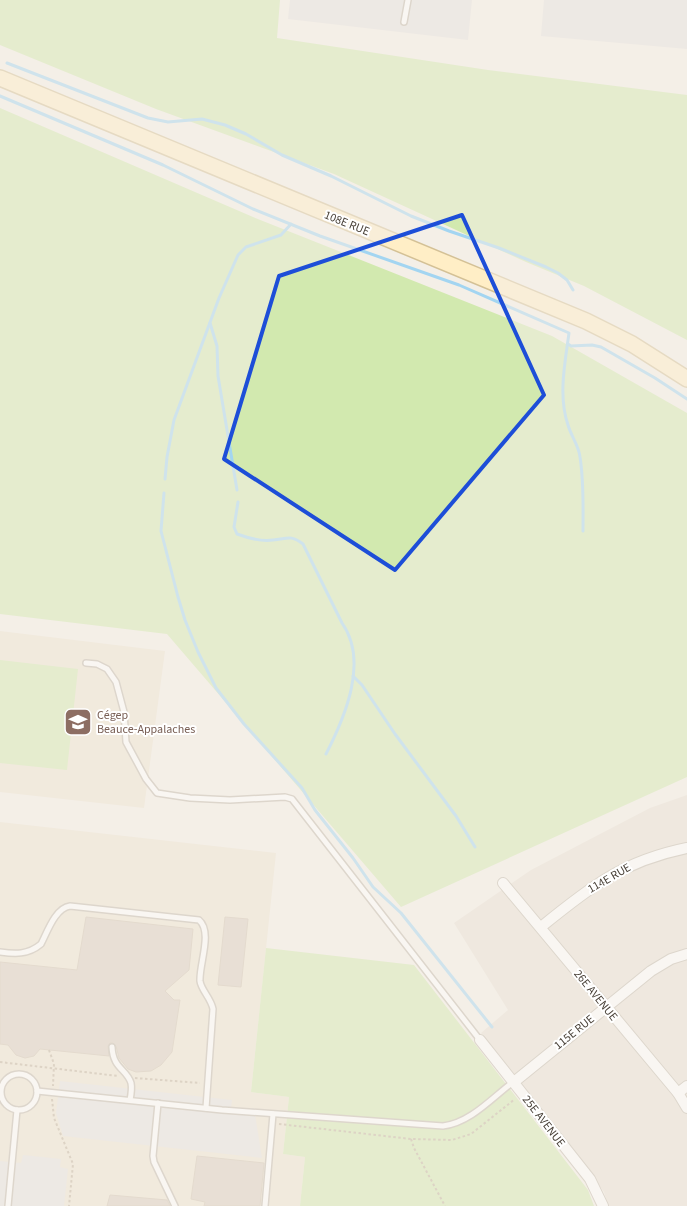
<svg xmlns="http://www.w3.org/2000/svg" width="687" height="1206" viewBox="0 0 687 1206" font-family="'Source Sans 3',sans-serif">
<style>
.residential{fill:#e8e1d5}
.education{fill:#ede4d1}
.green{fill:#d2e9af}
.parking{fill:#e5e2df}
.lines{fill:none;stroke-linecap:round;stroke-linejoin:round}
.stream{stroke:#a3d5f1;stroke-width:3}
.building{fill:#d9cdbf;stroke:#d0c2af}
.lane-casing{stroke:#c2b9ac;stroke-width:8}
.street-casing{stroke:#c2b9ac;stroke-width:12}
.secondary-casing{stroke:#d4c196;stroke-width:18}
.path{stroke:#c1b29b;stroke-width:2;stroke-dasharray:2.5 2.5;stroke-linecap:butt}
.lane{stroke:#fff;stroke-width:5}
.street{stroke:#fff;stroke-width:10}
.secondary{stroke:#ffeec6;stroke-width:15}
.marked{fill:none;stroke:#1d4ed8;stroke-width:4;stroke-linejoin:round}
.labels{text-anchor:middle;stroke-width:4;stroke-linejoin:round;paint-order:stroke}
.street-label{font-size:12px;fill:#473f36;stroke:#fff}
.education-label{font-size:12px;fill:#785e54;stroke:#fff;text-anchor:start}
</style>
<rect width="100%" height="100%" fill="#f4efe7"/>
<!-- residential -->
<path class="residential" d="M687 795V1206H608L604 1192 578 1155 481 1033 508 1010 454 923 531 870 650 808Z"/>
<!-- education -->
<g class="education">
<path d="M0 631 165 651 144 808 0 792Z"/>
<path d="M0 822 276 853 251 1092 289 1097 283 1154 305 1157 300 1206H0Z"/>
</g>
<!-- green -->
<g class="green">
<path d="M0 0H280L277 38 488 70 687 95V340L584 286 526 262 334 174 156 109 0 45Z"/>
<path d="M0 108 253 217 552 336 687 413V777L401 907 167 634 0 614Z"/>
<path d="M0 660 78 669 67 770 0 763Z"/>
<path d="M266 948 414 965 588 1190 594 1206H300L305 1157 283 1154 289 1097 251 1092Z"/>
</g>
<!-- parking -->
<g class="parking">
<path d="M290 0H472L468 40 288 19Z"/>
<path d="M544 0H687V49L541 36Z"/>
<path d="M60 1081 232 1100 231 1108H254L262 1158 63 1136 56 1113Z"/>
<path d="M23 1155 61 1159 60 1167 68 1169 64 1206H0V1161L21 1163Z"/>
</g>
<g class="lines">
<!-- stream -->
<g class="stream">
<path d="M7 63 148 118 168 122 202 119 225 125 246 134 282 155 331 176 411 216 449 231 499 248 546 267 558 273 567 280 573 290"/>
<path d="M0 96 163 165 253 209 320 236 459 285 569 333C565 363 558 396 568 425 571 436 579 446 580 457 584 482 583 506 583 531"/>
<path d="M210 323 217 346 218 376 237 490"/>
<path d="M568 344 571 346 592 345 601 347 655 378 687 399"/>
<path d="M165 479 167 457 174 420 219 298 238 255 246 247 281 235 291 224"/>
<path d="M164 493 161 531 178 597 185 620 198 652 216 688 244 724 302 788 315 810 353 858 373 887 401 913 492 1027"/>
<path d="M238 502 234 527 237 534C248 538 261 542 273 540 287 539 290 534 303 544L342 623C369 661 345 717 326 754"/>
<path d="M353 676 362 685 395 734 456 816 475 847"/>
</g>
</g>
<!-- building -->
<g class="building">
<path d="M86 917 193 929 189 970 165 991 174 1000H180L172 1052 161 1065 151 1071 136 1072 128 1069 119 1058 116 1046 113 1043H110L108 1046 109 1056 40 1049 34 1056 25 1058 16 1055 8 1045 0 1044V962L77 970Z"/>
<path d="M225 917 248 919 241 987 218 985Z"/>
<path d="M197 1156 264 1163 260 1206H204L205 1202 191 1199Z"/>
<path d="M110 1195 167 1200 170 1206H107Z"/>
</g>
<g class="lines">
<!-- lane casing -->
<g class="lane-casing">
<g id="lane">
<path d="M404 22 408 0"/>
<path d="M86 663 97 664 107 669 116 682 124 712 126 742 146 779 157 793 190 798 230 800 285 797 292 799 480 1040"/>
<path d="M0 952C15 954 28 955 41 944 47 933 55 908 70 906L199 920C213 932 199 964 200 981 201 990 211 998 213 1009L206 1108"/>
<path d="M112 1047C113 1069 127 1069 131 1083 132 1088 131 1095 130 1100"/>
<circle cx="19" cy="1092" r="18"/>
<path d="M37 1091 222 1110 443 1126C470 1123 492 1098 513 1082"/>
<path d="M158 1103 153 1156 154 1162 175 1206"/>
<path d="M8 1206 17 1110"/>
<path d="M265 1206 273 1114"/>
</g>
</g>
<!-- street casing -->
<g class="street-casing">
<g id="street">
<path d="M503 883 678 1093 687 1108"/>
<path d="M541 927C590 887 623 861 687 848"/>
<path d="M480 1040 590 1179 603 1206"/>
<path d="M514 1082 651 971 671 959 687 954"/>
<path d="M678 1093 687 1086"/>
</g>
</g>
<!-- secondary casing -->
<g class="secondary-casing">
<path id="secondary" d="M0 78 586 321 632 344 687 379"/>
</g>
<!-- path -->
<g class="path">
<path d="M49 1050 54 1064 53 1086"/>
<path d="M0 1062 118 1076"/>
<path d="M135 1078 200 1083"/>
<path d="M52 1099 54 1118 73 1164 69 1206"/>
<path d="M279 1124 411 1139 452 1140 471 1134 515 1099"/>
<path d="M411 1139 414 1148 445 1206"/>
</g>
<!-- lane -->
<use href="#lane" class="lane"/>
<!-- street -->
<use href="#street" class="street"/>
<!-- secondary -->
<use href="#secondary" class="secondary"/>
</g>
<!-- marked area -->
<path d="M0 0H687V1206H0ZM462 215 544 395 395 570 224 459 279 276Z" fill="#f4efe7" fill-opacity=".55" fill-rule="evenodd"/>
<path class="marked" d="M462 215 544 395 395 570 224 459 279 276Z"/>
<!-- icons -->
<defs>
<g id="university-square" transform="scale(1.4375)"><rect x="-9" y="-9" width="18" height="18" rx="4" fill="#8d6e63" stroke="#fff"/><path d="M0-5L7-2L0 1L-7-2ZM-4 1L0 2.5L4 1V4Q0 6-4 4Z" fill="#fff"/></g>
</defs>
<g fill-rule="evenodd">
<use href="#university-square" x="78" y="722"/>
</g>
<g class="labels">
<!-- street labels -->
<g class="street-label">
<text transform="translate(347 223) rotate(22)" y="4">108E RUE</text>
<text transform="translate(609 878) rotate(-30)" y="4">114E RUE</text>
<text transform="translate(596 995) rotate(51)" y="4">26E AVENUE</text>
<text transform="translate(574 1032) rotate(-39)" y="4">115E RUE</text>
<text transform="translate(544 1121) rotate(52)" y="4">25E AVENUE</text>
</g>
<!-- education labels -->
<g class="education-label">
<text x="97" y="719">Cégep<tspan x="97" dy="14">Beauce-Appalaches</tspan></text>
</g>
</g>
</svg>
